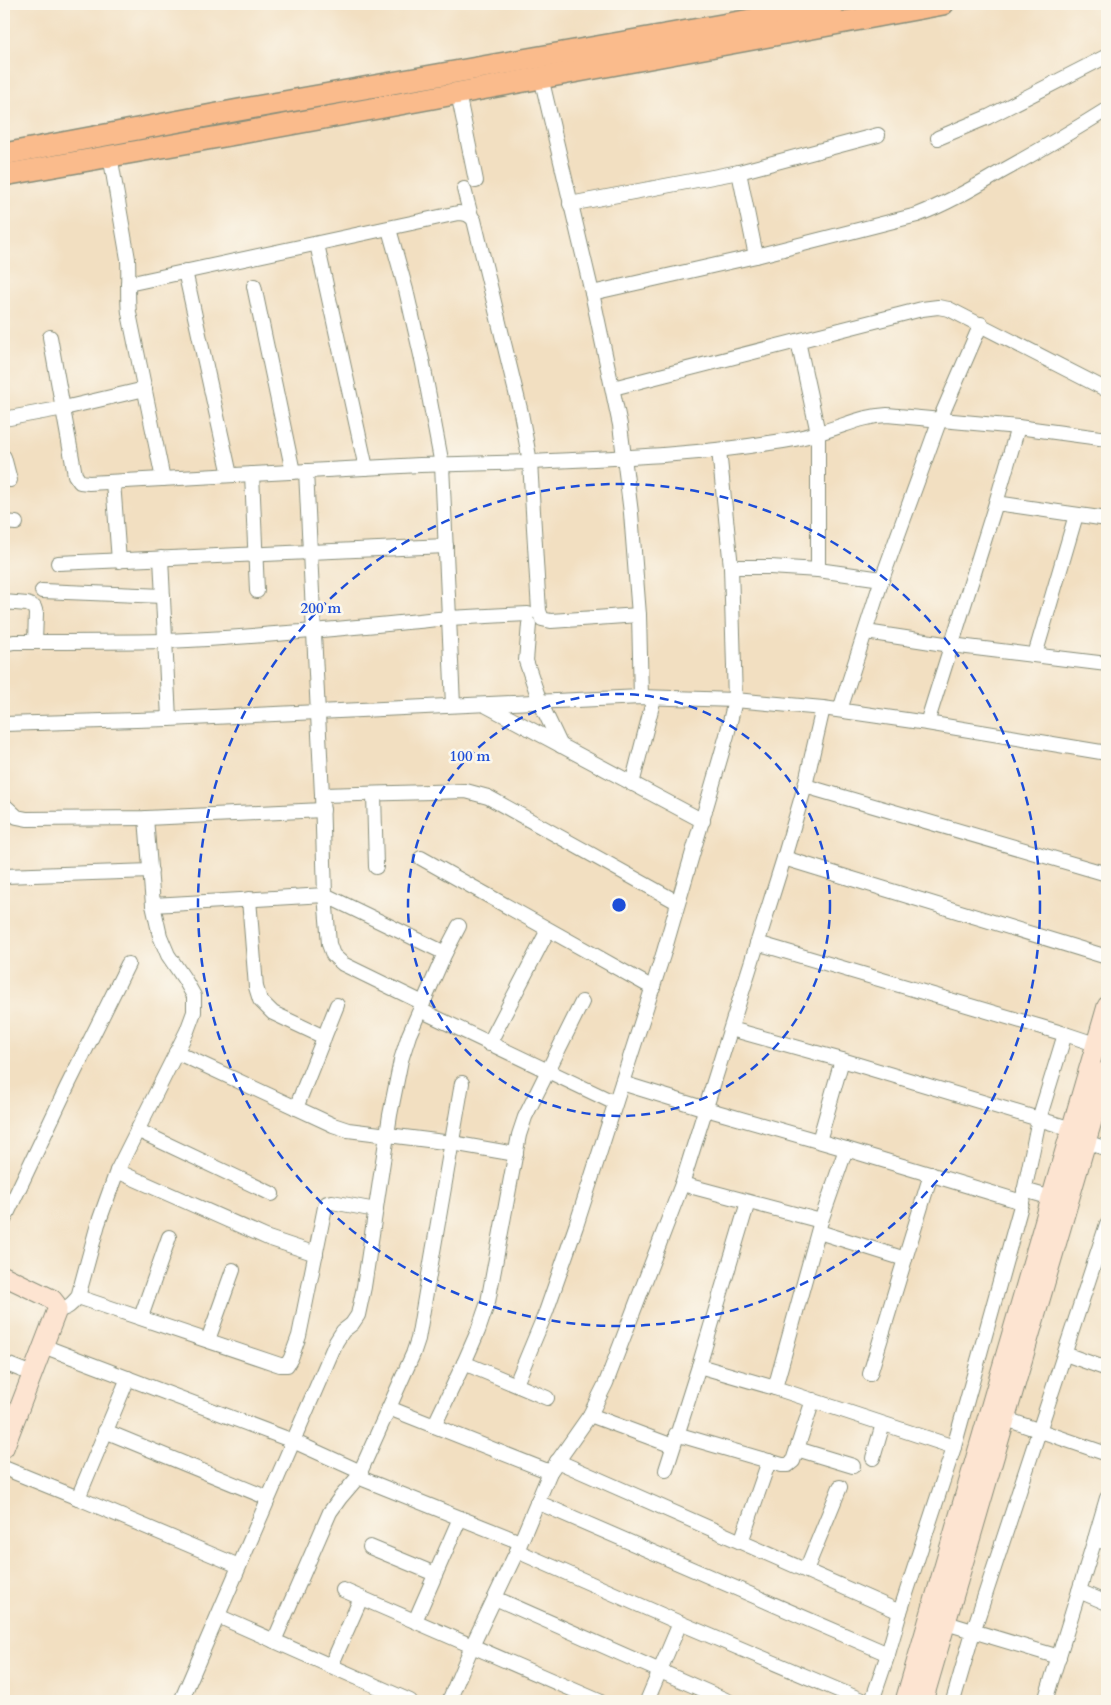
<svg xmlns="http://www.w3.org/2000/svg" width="1111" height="1705" viewBox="0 0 1111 1705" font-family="Cardo,serif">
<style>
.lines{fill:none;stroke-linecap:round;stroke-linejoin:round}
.street-casing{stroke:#888e7a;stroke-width:16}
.secondary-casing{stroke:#888e7a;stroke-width:21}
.primary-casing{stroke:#888e7a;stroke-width:24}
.street{stroke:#fff;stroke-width:14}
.secondary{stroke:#fde4d1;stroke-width:19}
.primary{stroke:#fabb8c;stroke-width:21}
.ring{fill:none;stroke:#1d4ed8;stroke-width:2.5;stroke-dasharray:9 6}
.centre{fill:#1d4ed8;stroke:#fbf7ec;stroke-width:2.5}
.ring-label{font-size:15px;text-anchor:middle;font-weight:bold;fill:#1d4ed8;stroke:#fbf7ec;stroke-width:5;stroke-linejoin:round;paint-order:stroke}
</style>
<rect width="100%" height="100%" fill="#fbf7ec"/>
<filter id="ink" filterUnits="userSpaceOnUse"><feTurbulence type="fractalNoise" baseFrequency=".02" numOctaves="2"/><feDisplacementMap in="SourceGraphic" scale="10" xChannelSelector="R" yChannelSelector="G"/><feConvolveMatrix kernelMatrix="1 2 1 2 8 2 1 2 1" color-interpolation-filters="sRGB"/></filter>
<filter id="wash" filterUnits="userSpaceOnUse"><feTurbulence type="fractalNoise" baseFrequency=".0096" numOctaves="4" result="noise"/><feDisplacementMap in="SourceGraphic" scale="20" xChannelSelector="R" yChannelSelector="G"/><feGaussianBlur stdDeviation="1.12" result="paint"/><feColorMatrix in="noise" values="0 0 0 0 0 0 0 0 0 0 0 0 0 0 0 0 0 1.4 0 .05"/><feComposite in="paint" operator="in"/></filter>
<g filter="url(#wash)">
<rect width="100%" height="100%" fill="#f2dfc1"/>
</g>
<g filter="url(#ink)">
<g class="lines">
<!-- street casing -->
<g class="street-casing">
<g id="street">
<path d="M541 77 592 293 620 425 631 513 639 615 641 697"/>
<path d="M458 93 476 181"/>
<path d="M938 138 988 117 1107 56"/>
<path d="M110 155 128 259C129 277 127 295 129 313L163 479"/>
<path d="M739 172 878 135"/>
<path d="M464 189 471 216"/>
<path d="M570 204 739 172 756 256"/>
<path d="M389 229 406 290 423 364 442 465 449 618 528 614"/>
<path d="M317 244 366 468"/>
<path d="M185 271 230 475"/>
<path d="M128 284 458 213C465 213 469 214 474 220L521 413 530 462C609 458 690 456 769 443 785 441 802 438 818 433 842 427 862 416 887 415L1018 427 1107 439"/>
<path d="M254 286 293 472"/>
<path d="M592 293 756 256 917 215C946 204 972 189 999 173 1035 153 1071 132 1106 110"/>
<path d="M50 337 75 475 80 482 89 483 420 465 530 462 539 611 542 619 551 621 639 615"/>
<path d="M798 341 818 433V570"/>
<path d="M613 388 922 309 938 307 949 309 1107 390"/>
<path d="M4 419 64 408 145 389"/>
<path d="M4 457 10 480"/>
<path d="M306 471 322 795 325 895 329 944 333 955 343 964 423 1003"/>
<path d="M252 474 257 591"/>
<path d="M113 482 119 561"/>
<path d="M996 503 1018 427"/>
<path d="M4 522 16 523"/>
<path d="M161 558 169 719"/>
<path d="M58 563 446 546"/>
<path d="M731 567H770L818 570 882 579"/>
<path d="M42 591 163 596"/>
<path d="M4 602 27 604 34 607 36 613 35 642"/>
<path d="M529 624 526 661 540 702 561 746"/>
<path d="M866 632 951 645 1107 664"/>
<path d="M4 644 14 642C65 642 116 642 166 641 261 637 355 627 449 618L453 705"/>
<path d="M1035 655 1076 515"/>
<path d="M485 705 703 821"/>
<path d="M840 710 882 579 940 419 981 324"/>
<path d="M927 723 996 503 1107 519"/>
<path d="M4 724 169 719 641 697 735 700 823 708 927 723 1107 753"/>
<path d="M632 784 654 698"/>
<path d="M805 786 1107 874"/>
<path d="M374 794 376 867"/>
<path d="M322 795 466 791 488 797 677 902"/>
<path d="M4 805 17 817 27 819 146 818 323 810"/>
<path d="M421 858 653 988"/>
<path d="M784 858 1107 957"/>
<path d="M4 876 151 871"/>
<path d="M249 899 256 987 260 1000 273 1013 324 1037"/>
<path d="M153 905 325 895 445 953"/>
<path d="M757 943 1065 1034 1107 1048"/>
<path d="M420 1010 615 1103"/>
<path d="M731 1029 842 1060 1072 1129"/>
<path d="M489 1044 548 930"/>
<path d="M176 1052 333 1125 348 1130 452 1143 516 1154"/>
<path d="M622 1083 706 1109 846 1149 821 1221 775 1388 954 1447"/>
<path d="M296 1108 337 1005"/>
<path d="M137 1130 272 1194"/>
<path d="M1078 1139 1107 1149"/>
<path d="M819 1141 842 1060"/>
<path d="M846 1149 1022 1202"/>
<path d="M117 1171 268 1238 316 1254"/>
<path d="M682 1184 821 1221"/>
<path d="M1024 1190 1052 1198"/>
<path d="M748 1202 699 1366 775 1388"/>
<path d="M4 1220 66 1089 128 964"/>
<path d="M819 1232 905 1259 870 1374"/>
<path d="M905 1259 931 1174"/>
<path d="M78 1297 280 1365H287L291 1358 299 1336 325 1207 327 1203 332 1202 376 1210"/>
<path d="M57 1310C67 1309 71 1305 78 1297L98 1224 117 1171 187 1031 194 1012V996L185 980 168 955 160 936 153 905 146 818"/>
<path d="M141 1317 169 1237"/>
<path d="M208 1340 233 1270"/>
<path d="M43 1346 293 1441 361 1472"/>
<path d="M1065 1354 1107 1369"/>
<path d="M4 1363 32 1374"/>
<path d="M464 1363 547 1398"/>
<path d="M516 1384 546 1312 576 1226 663 955 727 735 735 700 731 567 719 450"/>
<path d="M389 1408 550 1472"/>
<path d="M590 1415 673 1446"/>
<path d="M1006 1419 1107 1454"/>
<path d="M434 1426 464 1363 478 1331 488 1302 519 1135 525 1117 582 1002"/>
<path d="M105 1431 268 1498"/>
<path d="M676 1434 782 1465H788L793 1461 813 1400"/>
<path d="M797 1449 853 1466"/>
<path d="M873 1458 883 1424"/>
<path d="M557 1461 900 1612"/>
<path d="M4 1468 78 1498 128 1378"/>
<path d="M666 1470 699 1366"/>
<path d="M358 1477 520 1542"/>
<path d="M78 1498 239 1566"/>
<path d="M1107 1498 1095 1539 1107 1543"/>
<path d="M537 1502 888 1654"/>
<path d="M741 1542 769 1461"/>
<path d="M370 1547 435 1574"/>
<path d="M517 1551 680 1623 864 1701"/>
<path d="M806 1570 840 1487"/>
<path d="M343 1590 599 1701"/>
<path d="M1079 1591 1107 1603"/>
<path d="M495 1598 728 1701"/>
<path d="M218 1616 410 1701"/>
<path d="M415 1621 460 1518"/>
<path d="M946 1623 1059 1657"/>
<path d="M274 1641 330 1512 340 1498 358 1477 413 1354 418 1339 462 1083"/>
<path d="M331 1666 361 1598"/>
<path d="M181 1701 336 1342 343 1331 352 1324 358 1315 364 1287 390 1115 401 1060 409 1035 445 953 459 926"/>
<path d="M449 1701 472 1646 517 1551 550 1472 590 1415 606 1383 682 1184 784 858 805 786 823 708"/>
<path d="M647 1701 680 1623"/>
<path d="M872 1701 888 1654 900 1612 954 1447 1022 1202 1039 1119 1065 1034"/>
<path d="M953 1701 973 1632 1107 1224"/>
<path d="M1045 1701 1095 1539"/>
</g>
</g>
<!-- secondary casing -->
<g class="secondary-casing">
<g id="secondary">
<path d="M4 1276 52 1299 56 1304 57 1310 4 1448"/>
<path d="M905 1701 1107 1006"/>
<path d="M923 1701 1107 1070"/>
</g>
</g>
<!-- primary casing -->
<g class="primary-casing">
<g id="primary">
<path d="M4 154 239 110 796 12 835 4"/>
<path d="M4 175 241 133 943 4"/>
</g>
</g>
<!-- street -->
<use href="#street" class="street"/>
<!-- secondary -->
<use href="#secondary" class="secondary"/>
<!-- primary -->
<use href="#primary" class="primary"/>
</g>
</g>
<!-- distance rings -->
<g class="ring">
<circle cx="619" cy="905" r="211"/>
<circle cx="619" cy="905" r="421"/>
</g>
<circle cx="619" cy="905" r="8" class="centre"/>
<g class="ring-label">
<text x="321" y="613">200 m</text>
<text x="470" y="761">100 m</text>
</g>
<!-- margin -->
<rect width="1111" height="1705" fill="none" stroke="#fbf7ec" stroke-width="20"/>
</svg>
